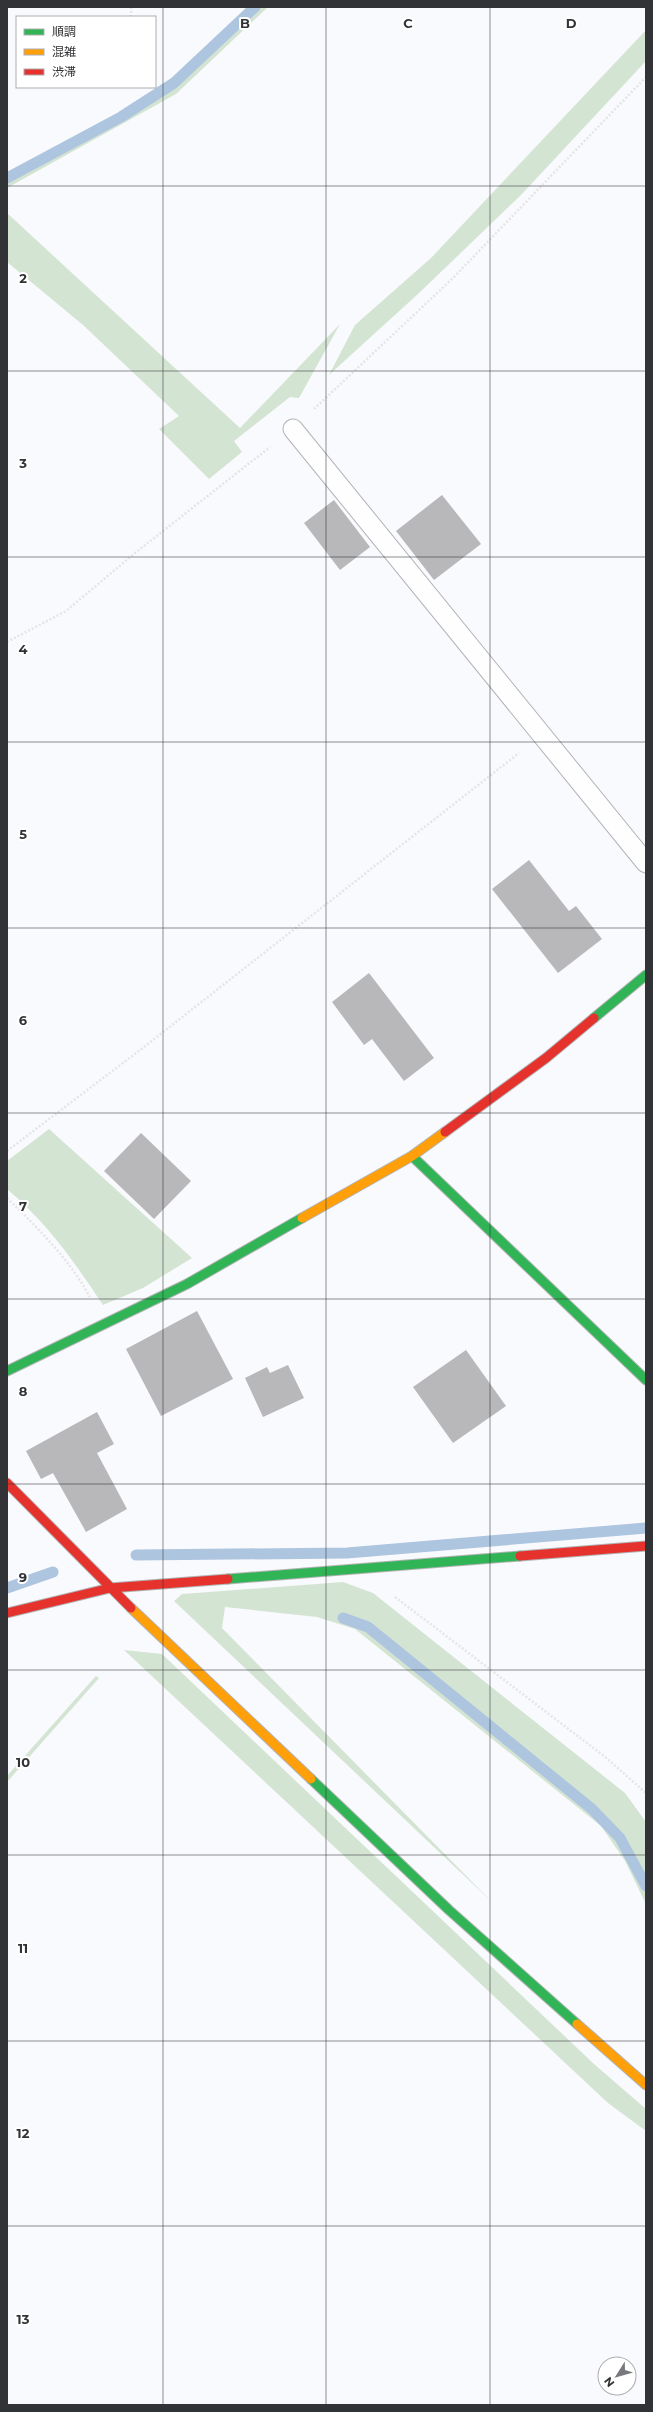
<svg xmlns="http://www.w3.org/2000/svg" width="653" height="2412" viewBox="0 0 653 2412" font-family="Montserrat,'Noto Sans JP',sans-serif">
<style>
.green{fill:#d4e4d3}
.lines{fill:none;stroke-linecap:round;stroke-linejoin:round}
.stream{stroke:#aec5df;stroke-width:11}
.building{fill:#b8b7b9}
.lane-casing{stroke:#b2b3b6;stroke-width:21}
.fast-casing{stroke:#b2b3b6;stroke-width:11}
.slow-casing{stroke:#b2b3b6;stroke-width:11}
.jam-casing{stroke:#b2b3b6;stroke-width:11}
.path{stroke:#e5e5e5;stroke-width:2.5;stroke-dasharray:2 2;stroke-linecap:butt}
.lane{stroke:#fefeff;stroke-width:19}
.fast{stroke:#30b455;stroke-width:9}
.slow{stroke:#ff9f0a;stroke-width:9}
.jam{stroke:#e5322d;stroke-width:9}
.grid{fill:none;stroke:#323336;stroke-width:1;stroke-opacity:0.55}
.grid-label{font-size:13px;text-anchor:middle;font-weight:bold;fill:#323336;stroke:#fff;stroke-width:4;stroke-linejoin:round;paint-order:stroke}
</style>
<rect width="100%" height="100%" fill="#f9fafd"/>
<!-- green -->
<g class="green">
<path d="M255 7H268L176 94 7 188V178L121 117 174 83Z"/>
<path d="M646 30V61L521 195 418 294 329 375 355 325 431 258Z"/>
<path d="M7 213 240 428 340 324 299 398 290 397 234 441 242 452 209 479 159 429 179 416 83 325 7 262Z"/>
<path d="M49 1129 192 1258 143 1288 103 1305C73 1260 48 1224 7 1189V1161Z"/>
<path d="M343 1582 373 1593 625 1793 646 1822V1904L625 1861 601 1826 355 1629 317 1617 225 1607 222 1628 492 1902 174 1601 182 1594Z"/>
<path d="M124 1650 162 1654 594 2064 646 2109V2131L608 2103Z"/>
<path d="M96 1676 99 1678 7 1782V1776Z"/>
</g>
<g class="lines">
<!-- stream -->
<g class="stream">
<path d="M7 178 121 117 174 83 255 7"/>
<path d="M136 1555 347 1553 646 1528"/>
<path d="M7 1588 53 1572"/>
<path d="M343 1618 368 1627 592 1809 620 1838 646 1886"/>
</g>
</g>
<!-- building -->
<g class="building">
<path d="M442 495 481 544 434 580 396 531Z"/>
<path d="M334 500 370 547 340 570 304 523Z"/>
<path d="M529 860 569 911 576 906 602 939 558 973 492 889Z"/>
<path d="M369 973 434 1058 404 1081 372 1039 364 1045 332 1002Z"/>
<path d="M141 1133 191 1181 154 1219 104 1171Z"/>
<path d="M197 1311 233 1379 161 1416 126 1349Z"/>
<path d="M466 1350 506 1406 453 1443 413 1387Z"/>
<path d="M288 1365 304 1398 263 1417 245 1378 267 1367 270 1373Z"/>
<path d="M97 1412 114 1444 97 1453 127 1509 86 1532 53 1473 41 1479 26 1451Z"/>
</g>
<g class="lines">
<!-- lane casing -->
<g class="lane-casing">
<path id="lane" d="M293 429 646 863"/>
</g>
<!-- fast casing -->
<g class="fast-casing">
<g id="fast">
<path d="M594 1018 646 975"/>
<path d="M412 1156 646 1380"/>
<path d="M7 1371 187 1284 302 1218"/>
<path d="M228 1579 520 1556"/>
<path d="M311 1779 449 1910 577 2024"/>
</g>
</g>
<!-- slow casing -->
<g class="slow-casing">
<g id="slow">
<path d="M302 1218 412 1156 445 1132"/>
<path d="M131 1608 311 1779"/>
<path d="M577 2024 646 2085"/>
</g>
</g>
<!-- jam casing -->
<g class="jam-casing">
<g id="jam">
<path d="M445 1132 546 1058 594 1018"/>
<path d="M7 1483 131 1608"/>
<path d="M520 1556 646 1546"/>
<path d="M7 1613 110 1588 228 1579"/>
</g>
</g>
<!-- path -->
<g class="path">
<path d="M131 7V17"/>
<path d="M137 87V88"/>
<path d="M314 409 453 278 646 77"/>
<path d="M7 642 66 611 135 553 270 447"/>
<path d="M7 1151 144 1047 519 753"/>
<path d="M7 1198C38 1228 69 1259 90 1297"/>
<path d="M395 1597 604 1756 646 1793"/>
</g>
<!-- lane -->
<use href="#lane" class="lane"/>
<!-- fast -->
<use href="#fast" class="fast"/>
<!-- slow -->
<use href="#slow" class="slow"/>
<!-- jam -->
<use href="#jam" class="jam"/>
</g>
<!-- grid -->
<path class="grid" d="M163 7V2405M326 7V2405M490 7V2405M7 186H646M7 371H646M7 557H646M7 742H646M7 928H646M7 1113H646M7 1299H646M7 1484H646M7 1670H646M7 1855H646M7 2041H646M7 2226H646"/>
<g class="grid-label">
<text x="245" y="28">B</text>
<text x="408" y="28">C</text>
<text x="571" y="28">D</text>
<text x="23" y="283">2</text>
<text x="23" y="468">3</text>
<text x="23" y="654">4</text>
<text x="23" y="839">5</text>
<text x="23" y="1025">6</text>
<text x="23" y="1211">7</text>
<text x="23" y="1396">8</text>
<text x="23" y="1582">9</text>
<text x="23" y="1767">10</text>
<text x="23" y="1953">11</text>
<text x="23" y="2138">12</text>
<text x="23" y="2324">13</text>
</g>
<!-- border -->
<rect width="653" height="2412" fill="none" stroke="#323336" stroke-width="16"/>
<!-- legend -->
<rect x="16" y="16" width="140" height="72" fill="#ffffff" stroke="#adadaf"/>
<rect x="24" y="29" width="20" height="6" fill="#30b455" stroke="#adadaf"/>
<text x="52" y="36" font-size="12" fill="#323336">順調</text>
<rect x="24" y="49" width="20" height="6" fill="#ff9f0a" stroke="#adadaf"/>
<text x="52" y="56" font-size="12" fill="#323336">混雑</text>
<rect x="24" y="69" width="20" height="6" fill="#e5322d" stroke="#adadaf"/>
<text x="52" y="76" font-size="12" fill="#323336">渋滞</text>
<!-- north arrow -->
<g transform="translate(617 2376) rotate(233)"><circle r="19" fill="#ffffff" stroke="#adadaf"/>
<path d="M0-3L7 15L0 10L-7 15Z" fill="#78797c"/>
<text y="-6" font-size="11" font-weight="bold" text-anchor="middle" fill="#323336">N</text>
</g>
</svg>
